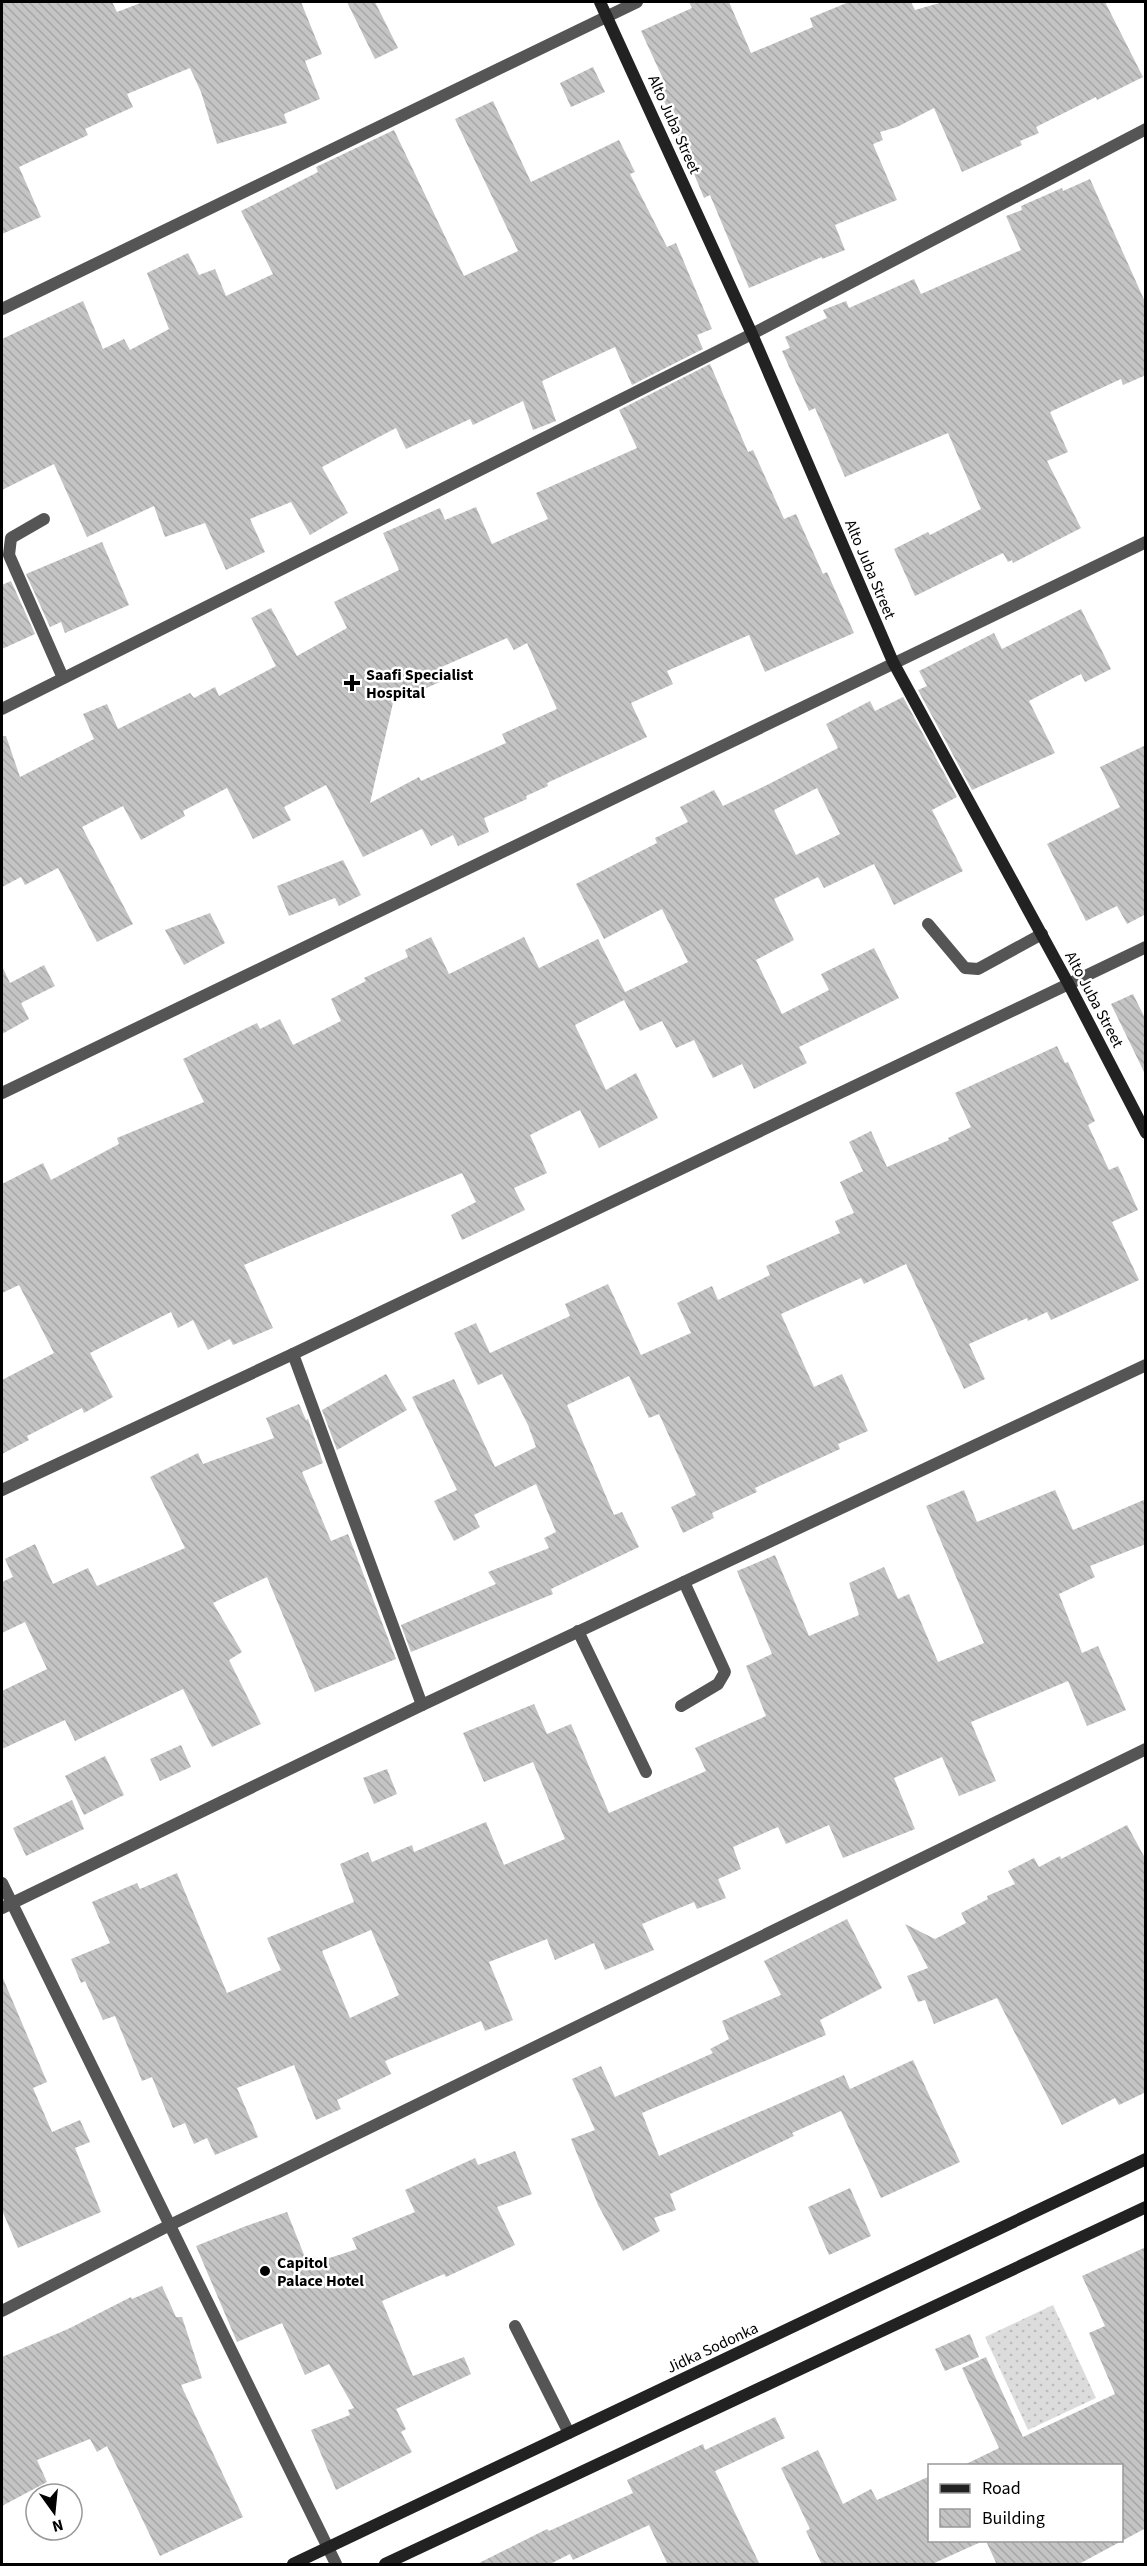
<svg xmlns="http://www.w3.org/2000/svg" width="1147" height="2566" viewBox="0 0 1147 2566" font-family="'Source Sans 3',sans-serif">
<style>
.grass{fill:url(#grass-dots)}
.building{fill:url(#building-back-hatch);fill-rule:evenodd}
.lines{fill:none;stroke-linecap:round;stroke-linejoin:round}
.lane{stroke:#555;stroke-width:12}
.street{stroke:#555;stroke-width:12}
.secondary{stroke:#222;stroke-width:12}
.poi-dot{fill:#000;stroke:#fff;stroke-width:2}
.labels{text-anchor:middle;stroke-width:5;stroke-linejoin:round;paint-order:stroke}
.street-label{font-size:16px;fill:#000;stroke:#fff}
.poi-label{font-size:16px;font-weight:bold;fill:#000;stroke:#fff;text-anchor:start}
</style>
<defs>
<pattern id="grass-dots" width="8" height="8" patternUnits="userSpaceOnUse" patternTransform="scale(1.5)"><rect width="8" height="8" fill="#dcdcdc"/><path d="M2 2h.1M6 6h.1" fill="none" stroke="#bbb" stroke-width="1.8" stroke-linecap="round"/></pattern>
<pattern id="building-back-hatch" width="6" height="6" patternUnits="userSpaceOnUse" patternTransform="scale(1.5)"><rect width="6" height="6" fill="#c4c4c4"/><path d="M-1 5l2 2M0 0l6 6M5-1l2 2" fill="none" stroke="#a7a7a7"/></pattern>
</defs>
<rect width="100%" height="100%" fill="#fff"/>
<!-- grass -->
<path class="grass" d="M1053 2305 1096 2398 1028 2430 985 2337Z"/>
<!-- building -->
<g class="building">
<path d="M2 2H112L117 12 143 2H301L322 54 305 61 320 99 284 114 287 123 217 144 201 92 190 68 127 94 133 107 85 129 88 135 19 167 41 217 2 234Z"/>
<path d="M347 2H375L398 48 375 59Z"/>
<path d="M689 2H729L751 53 813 27 810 18 849 2H911L915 10 943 2H1105L1143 77 1097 100 1096 97 1036 127 1039 133 1020 141 1022 145 962 172 934 108 897 127 880 132 883 140 873 144 897 200 835 225 845 250 822 259V257L749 288 710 195 704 198 687 157 658 86 665 83 641 31 692 8Z"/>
<path d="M593 67 605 92 571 107 560 83Z"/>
<path d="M493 101 531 182 619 140 635 172 630 174 667 247 676 243 712 329 697 335 703 349 632 385 615 347 542 381 556 421 533 430 523 401 473 425 470 419 406 449 396 428 322 467 348 513 310 535 291 502 250 519 265 552 226 570 205 523 165 537 154 506 87 537 54 464 2 490V339L83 301 103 349 124 339 130 350 169 329 147 273 188 253 199 275 215 269 226 296 273 274 241 211 318 172 316 167 394 130 464 276 518 251 455 119Z"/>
<path d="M1090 179 1146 304V375L1123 385 1121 379 1050 412 1068 452 1047 461 1081 528 1013 563 1012 560 1008 562 1003 553 915 596 894 549 928 532 930 535 981 509 948 433 845 477 815 408 809 411 782 351 790 348 785 337 827 318 823 310 846 301 849 308 914 279 921 294 1021 250 1006 216 1022 210 1021 206 1062 188 1063 191Z"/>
<path d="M710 364 748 452 753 450 784 519 796 514 823 574 827 572 854 633 765 672 749 635 667 671 673 684 631 703 647 737 547 783 548 786 526 796 527 799 484 818 489 832 458 846 453 835 431 846 422 829 363 857 326 785 284 807 291 820 253 839 227 788 183 811 185 816 141 840 123 806 82 827 133 924 97 942 58 868 25 885 21 877 2 887V736H6L20 777 94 739 83 714 107 704 118 729 190 693 194 698 215 687 219 696 276 666 251 618 271 608 297 656 347 628 334 602 399 570 383 533 440 508 445 520 476 507 492 544 548 519 536 493 637 448 619 410ZM507 638 514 650 527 643 557 709 502 734 506 743 421 781 419 777 370 803 393 703 442 681 437 669Z"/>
<path d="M102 542 129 605 65 633 61 622 50 627 26 574Z"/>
<path d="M11 581 35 634 2 649V585Z"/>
<path d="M1081 609 1111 669 1085 682 1081 674 1029 701 1055 753 972 790 918 690 927 686 919 671 994 633 1002 649Z"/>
<path d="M903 697 957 797 932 810 963 871 894 905 874 864 824 888 818 877 774 899 794 940 756 960 782 1014 829 990 821 974 874 948 899 998 799 1047 807 1063 754 1089 742 1064 713 1078 694 1040 676 1048 662 1021 640 1031 624 1000 575 1025 606 1090 636 1073 658 1118 599 1148 580 1110 530 1135 547 1173 514 1188 525 1210 462 1240 451 1215 476 1202 462 1173 244 1265 273 1328 233 1345 230 1339 208 1350 193 1320 178 1328 171 1312 90 1353 113 1397 84 1413 82 1408 27 1436 29 1440 2 1454V1380L54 1353 19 1285 2 1293V1184L43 1163 51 1180 119 1144 117 1138 204 1102 183 1059 257 1023 260 1029 280 1019 293 1045 341 1021 331 999 366 981 364 978 408 957 405 950 431 937 449 974 524 937 539 968 598 939 625 992 688 962 662 909 604 939 576 884 657 843 655 838 688 822 680 807 714 790 723 806 769 784 838 748 826 724 870 701 875 711ZM817 788 840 834 796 855 774 810Z"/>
<path d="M1146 745V914L1127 924 1117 906 1086 921 1047 844 1120 807 1100 767Z"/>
<path d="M343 860 361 895 339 906 335 898 289 916 277 886Z"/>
<path d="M210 913 225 943 184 965 165 930Z"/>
<path d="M44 965 55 986 21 1003 29 1019 2 1034V966L10 983Z"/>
<path d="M1133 994 1146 1020V1076L1111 1004Z"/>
<path d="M1057 1046 1065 1063 1068 1062 1095 1121 1088 1125 1109 1170 1118 1166 1138 1210 1112 1222 1139 1280 1051 1320 1047 1312 1028 1321 1027 1318 969 1344 985 1379 964 1389 906 1264 864 1284 861 1278 781 1314 814 1387 842 1374 868 1431 838 1444 840 1449 755 1488 757 1492 712 1513 714 1518 683 1533 671 1507 696 1495 659 1414 649 1418 629 1376 567 1405 614 1515 622 1512 639 1547 551 1589 553 1594 411 1652 401 1625 496 1584 488 1572 549 1548 544 1538 556 1532 536 1484 474 1515 480 1527 454 1541 434 1501 457 1490 412 1397 454 1379 495 1467 536 1447 528 1425 502 1374 478 1385 454 1333 476 1323 490 1353 570 1316 565 1304 608 1284 641 1355 691 1333 677 1303 712 1286 718 1300 770 1275 766 1266 840 1233 835 1221 854 1213 840 1182 863 1171 849 1142 871 1131 887 1167 949 1140 948 1138 971 1127 955 1093Z"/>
<path d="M386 1374 407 1410 337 1450 322 1410Z"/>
<path d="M299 1404 306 1420 308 1419 323 1463 302 1472 331 1541 348 1534 396 1659 315 1692 267 1577 213 1603 242 1652 229 1660 261 1724 212 1747 183 1689 75 1741 65 1720 2 1749V1691L47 1669 25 1622 2 1633V1582L13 1577 5 1559 35 1544 53 1584 88 1568 97 1586 185 1548 150 1477 198 1453 203 1464 274 1438 266 1418Z"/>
<path d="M964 1490 977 1522 1055 1490 1073 1530 1146 1499V1544L1090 1566 1095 1577 1059 1594 1082 1653 1098 1646 1126 1710 1087 1726 1068 1681 971 1722 996 1781 959 1796 942 1757 894 1778 915 1829 843 1858 829 1825 786 1844 778 1827 733 1847 741 1869 718 1879 726 1898 697 1909 694 1902 642 1924 654 1950 605 1970 594 1943 555 1960 547 1939 489 1962 513 2020 485 2031 481 2021 385 2061 391 2074 337 2100 341 2109 316 2120 294 2065 237 2088 258 2137 215 2155 207 2138 194 2144 185 2123 173 2128 152 2077 142 2081 115 2016 103 2020 85 1981 81 1983 71 1959 110 1943 92 1902 137 1883 140 1889 177 1873 227 1993 281 1970 267 1938 354 1902 340 1864 368 1852 372 1862 412 1845 414 1852 486 1822 504 1865 565 1839 533 1762 484 1782 463 1733 534 1704 547 1734 571 1724 609 1813 706 1771 695 1748 766 1716 746 1666 772 1654 737 1571 775 1555 809 1636 859 1615 849 1583 884 1567 898 1599 909 1594 938 1662 984 1643 926 1506ZM371 1930 399 1995 350 2018 322 1951Z"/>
<path d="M181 1745 191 1767 160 1781 150 1759Z"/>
<path d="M105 1756 124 1795 84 1815 65 1776Z"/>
<path d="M387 1769 397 1794 374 1804 363 1778Z"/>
<path d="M72 1800 84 1829 26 1856 13 1828Z"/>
<path d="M1127 1825 1146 1860V2092L1119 2105 1115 2098 1062 2125 997 1998 934 2024 925 2000 918 2002 907 1976 928 1968 905 1924 935 1939 966 1923 961 1913 988 1899 987 1896 1015 1884 1008 1871 1034 1858 1039 1867 1060 1856 1061 1859Z"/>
<path d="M847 1919 882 1988 820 2020 826 2035 642 2113 659 2156 844 2075 850 2089 913 2060 960 2162 881 2198 841 2111 792 2133 794 2136 670 2194 676 2210 654 2218 660 2231 623 2251 598 2205 571 2139 595 2130 572 2079 601 2066 615 2097 713 2053 710 2049 729 2039 722 2021 781 1995 764 1961Z"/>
<path d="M2 1976 47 2082 33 2088 52 2132 80 2120 90 2142 75 2148 101 2212 18 2248 2 2210Z"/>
<path d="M515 2151 532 2194 497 2207 515 2245 446 2277 444 2274 382 2301 413 2376 464 2357 471 2374 396 2409 406 2429 401 2432 412 2452 336 2490 311 2430 350 2415 348 2410 354 2408 329 2364 305 2375 282 2323 237 2342 196 2246 246 2226 287 2212 308 2265 357 2249 352 2238 415 2212 405 2190 475 2158 478 2165Z"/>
<path d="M850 2188 871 2236 829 2255 808 2207Z"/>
<path d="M1146 2247V2528L1077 2565H997L986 2541H1122V2466H962L999 2448 962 2368 986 2357 1023 2437 1115 2394 1089 2333 1105 2326 1082 2276Z"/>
<path d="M162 2286 176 2317H182L202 2378 181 2385 243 2517 160 2556 107 2446 97 2452 90 2439 37 2460 47 2482 2 2506V2357L68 2329 131 2297 132 2299Z"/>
<path d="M970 2334 979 2357 945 2371 935 2349Z"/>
<path d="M775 2417 785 2438 715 2471 760 2565H668L649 2525 573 2560 570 2554 548 2565H475L547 2529 549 2531 633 2493 627 2480 703 2444 705 2450Z"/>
<path d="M818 2450 843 2504 871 2489 877 2500 930 2476V2541H983L930 2565H822L806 2531 810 2529 781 2468Z"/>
</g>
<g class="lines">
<!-- lane -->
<g class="lane">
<path d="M44 519 11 538 9 555 63 678"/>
<path d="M928 924 965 968 978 969 1042 934"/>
<path d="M578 1631 646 1772"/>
<path d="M681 1706 718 1684 725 1672 684 1582"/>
<path d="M515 2326 569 2433"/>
</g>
<!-- street -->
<g class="street">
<path d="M2 309 637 2"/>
<path d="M2 709 752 334 1146 129"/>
<path d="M2 1093 1146 542"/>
<path d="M293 1354 422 1705"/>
<path d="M2 1490 293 1354 1146 947"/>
<path d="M2 1883 336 2564"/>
<path d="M2 1908 422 1705 1146 1365"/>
<path d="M2 2311 168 2226 1146 1749"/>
</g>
<!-- secondary -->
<g class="secondary">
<path d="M600 2 752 334 893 662 1068 983 1146 1133"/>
<path d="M293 2564 1146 2159"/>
<path d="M385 2564 1146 2207"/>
</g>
</g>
<!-- markers -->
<g class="poi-dot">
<path d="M349 674h6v6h6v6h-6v6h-6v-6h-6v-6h6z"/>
<circle cx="265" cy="2271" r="6"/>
</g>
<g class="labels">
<!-- street labels -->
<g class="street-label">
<text transform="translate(675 124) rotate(66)" y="6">Alto Juba Street</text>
<text transform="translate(871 569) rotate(67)" y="6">Alto Juba Street</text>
<text transform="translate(1095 999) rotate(62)" y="6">Alto Juba Street</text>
<text transform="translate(712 2347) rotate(-25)" y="6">Jidka Sodonka</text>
</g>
<!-- poi labels -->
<g class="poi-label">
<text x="366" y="680">Saafi Specialist<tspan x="366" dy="18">Hospital</tspan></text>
<text x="277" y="2268">Capitol<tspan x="277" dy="18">Palace Hotel</tspan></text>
</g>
</g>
<!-- border -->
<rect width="1147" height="2566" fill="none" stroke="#000000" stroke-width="6"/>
<!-- legend -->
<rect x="928" y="2464" width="195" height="78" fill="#ffffff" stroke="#999999" stroke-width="1.5"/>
<rect x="940" y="2484" width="30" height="9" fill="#222222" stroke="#999999" stroke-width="1.5"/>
<text x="982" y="2494" font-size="18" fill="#000000">Road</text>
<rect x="940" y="2509" width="30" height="18" fill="url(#building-back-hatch)" stroke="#999999" stroke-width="1.5"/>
<text x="982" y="2524" font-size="18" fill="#000000">Building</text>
<!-- north arrow -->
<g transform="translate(54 2512) rotate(165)"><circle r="28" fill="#ffffff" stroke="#999999" stroke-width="1.5"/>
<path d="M0-4.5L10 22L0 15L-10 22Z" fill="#000000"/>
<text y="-9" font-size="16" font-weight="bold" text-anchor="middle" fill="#000000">N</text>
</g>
</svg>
